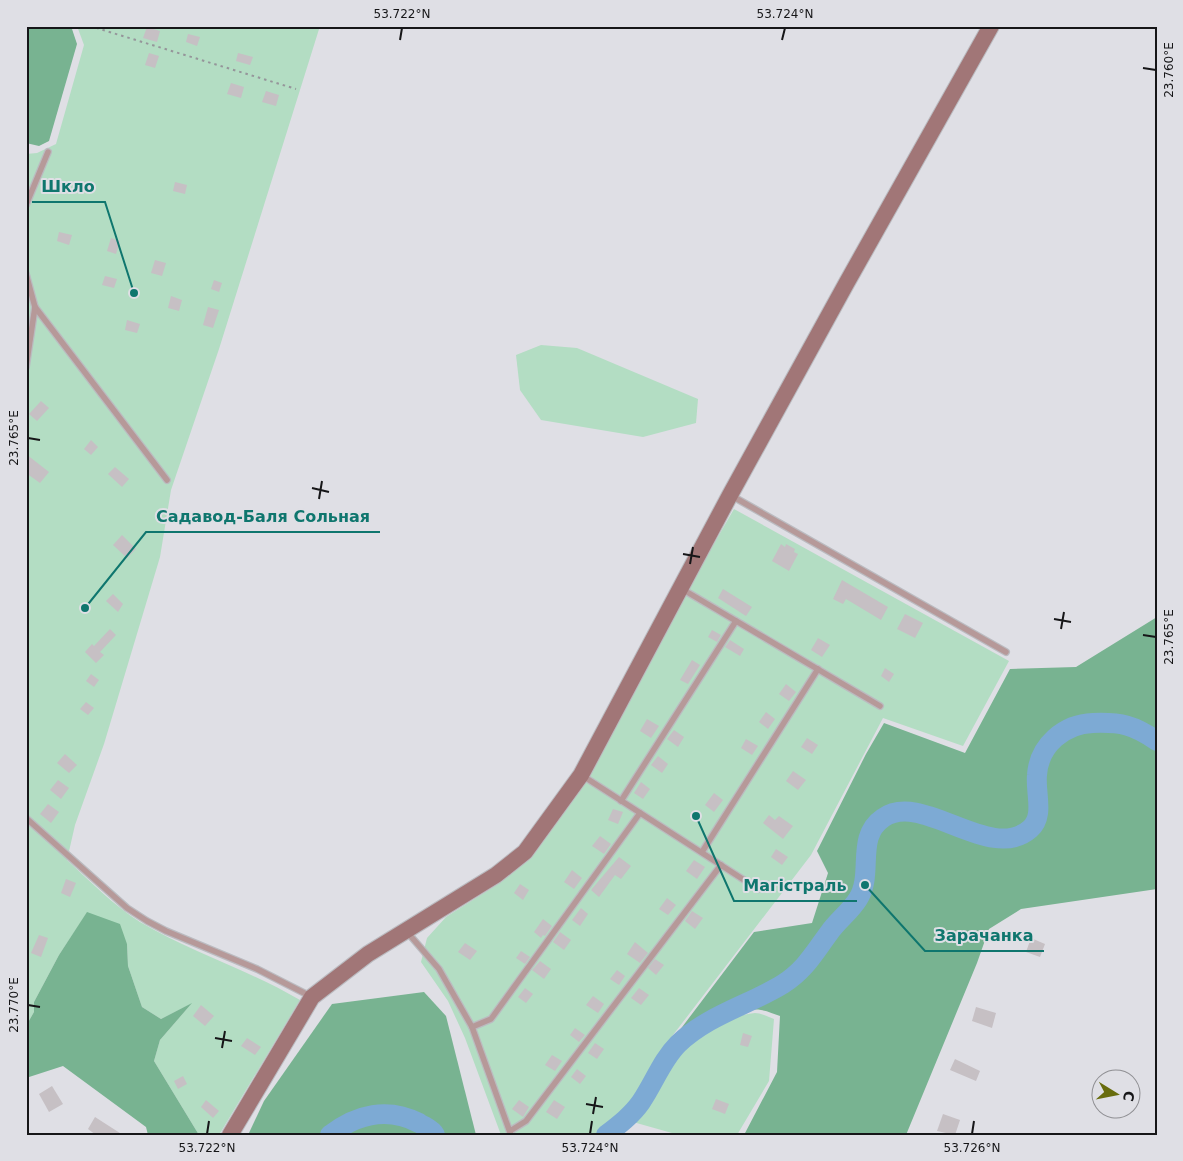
<svg xmlns="http://www.w3.org/2000/svg" width="1183" height="1161" viewBox="0 0 1183 1161" font-family="'DejaVu Sans',sans-serif">
<style>
.green{fill:#b3ddc3}
.forest{fill:#78b391}
.lines{fill:none;stroke-linecap:round;stroke-linejoin:round}
.river{stroke:#7daad4;stroke-width:20}
.building{fill:#c6c0c4}
.lane-casing{stroke:#bbbbc0;stroke-width:8}
.secondary-casing{stroke:#bbbbc0;stroke-width:18}
.path{stroke:#95959a;stroke-width:2;stroke-dasharray:2.5 4;stroke-linecap:butt}
.lane{stroke:#b69999;stroke-width:5.5}
.secondary{stroke:#a17677;stroke-width:16}
.ticks{fill:none;stroke:#161618;stroke-width:2}
.leader{fill:none;stroke:#0f766e;stroke-width:2}
.callout-dot{fill:#0f766e;stroke:#dfdfe5;stroke-width:2}
.callout-label{font-size:16px;text-anchor:middle;font-weight:bold;fill:#0f766e;stroke:#dfdfe5;stroke-width:4;stroke-linejoin:round;paint-order:stroke}
.neatline{fill:none;stroke:#161618;stroke-width:2}
.ticks-label{font-size:12px;text-anchor:middle;fill:#161618}
</style>
<rect width="100%" height="100%" fill="#dfdfe5"/>
<!-- green -->
<g class="green">
<path d="M77 26H320L219 349 171 490 160 557 104 744 75 825 67 860C90 881 113 905 140 922 191 952 249 970 300 1000L219 1135H199L154 1061 160 1040 191 1004 161 1019 142 1007 128 966 127 944 87 913 59 955 34 1002V1012L26 1026V154L37 153 56 144 84 45Z"/>
<path d="M541 345 577 348 698 399 696 423 643 437 541 420 520 390 516 355Z"/>
<path d="M734 509 1009 661 963 746 883 718 811 855 663 1048 680 1050C700 1035 728 1015 755 1013 761 1013 768 1017 774 1019L769 1081 737 1135H679L633 1122 616 1135H501L465 1038 448 1001 421 962 427 938 446 917 498 884 539 846Z"/>
</g>
<!-- forest -->
<g class="forest">
<path d="M26 26H71L77 44 49 141 39 146 26 143Z"/>
<path d="M1157 617V889L1021 909 989 929 977 963 906 1135H744L777 1072 780 1016C774 1014 768 1011 761 1010 735 1006 699 1033 679 1048L667 1047 754 932 812 923 828 873 817 851 866 754 884 723 965 753 1010 669 1076 667Z"/>
<path d="M87 912 120 924 127 944 128 966 142 1007 161 1019 192 1003 160 1040 154 1061 199 1135H148L146 1127 63 1066 26 1078V1026L34 1012V1002L59 955Z"/>
<path d="M424 992 446 1016 476 1135H248L264 1101 332 1004Z"/>
</g>
<g class="lines">
<!-- river -->
<g class="river">
<path d="M330 1135C357 1114 388 1107 419 1123 425 1127 432 1129 435 1135"/>
<path d="M606 1135C619 1125 632 1115 641 1102 654 1083 662 1060 678 1044 708 1015 749 1005 783 984 805 970 814 953 829 933 837 921 850 912 858 899 874 874 855 837 883 818 922 790 990 864 1030 829 1045 816 1035 793 1037 775 1039 745 1064 724 1093 723 1121 722 1134 725 1157 741"/>
</g>
</g>
<!-- building -->
<g class="building">
<path d="M147 27 160 31 157 42 143 38Z"/>
<path d="M188 34 200 37 197 46 186 42Z"/>
<path d="M149 53 159 56 155 68 145 65Z"/>
<path d="M238 53 253 57 250 65 236 61Z"/>
<path d="M231 83 244 87 241 98 227 94Z"/>
<path d="M266 91 279 95 276 106 262 102Z"/>
<path d="M175 182 187 185 185 194 173 191Z"/>
<path d="M59 232 72 235 69 245 57 241Z"/>
<path d="M111 238 120 241 116 254 107 251Z"/>
<path d="M155 260 166 263 162 276 151 273Z"/>
<path d="M105 276 117 279 114 288 102 285Z"/>
<path d="M214 280 222 283 219 292 211 289Z"/>
<path d="M171 296 182 300 179 311 168 308Z"/>
<path d="M208 307 219 310 213 328 203 325Z"/>
<path d="M127 320 140 324 137 333 125 330Z"/>
<path d="M41 401 49 408 37 421 29 414Z"/>
<path d="M91 440 98 447 91 455 84 449Z"/>
<path d="M26 454 49 472 40 483 26 473Z"/>
<path d="M115 467 129 479 122 487 108 474Z"/>
<path d="M122 535 136 549 127 558 113 545Z"/>
<path d="M781 544 785 547 786 544 795 549 794 552 798 554 789 571 772 561Z"/>
<path d="M842 580 888 607 881 620 846 599 843 604 833 599Z"/>
<path d="M723 589 752 607 746 616 718 598Z"/>
<path d="M113 594 123 604 118 612 106 601Z"/>
<path d="M905 614 923 623 915 638 897 629Z"/>
<path d="M110 629 116 635 100 652 104 655 96 663 85 652 92 644 94 646Z"/>
<path d="M712 630 721 635 717 642 708 637Z"/>
<path d="M818 638 830 645 822 657 811 650Z"/>
<path d="M730 640 744 649 740 656 725 647Z"/>
<path d="M692 660 700 665 688 684 680 680Z"/>
<path d="M885 668 894 674 889 682 881 676Z"/>
<path d="M91 674 99 680 94 687 86 681Z"/>
<path d="M786 684 796 692 789 701 779 694Z"/>
<path d="M86 702 94 708 88 715 80 709Z"/>
<path d="M766 712 775 719 768 729 759 722Z"/>
<path d="M647 719 659 726 651 738 640 731Z"/>
<path d="M674 730 684 737 678 747 667 739Z"/>
<path d="M807 738 818 745 812 754 801 747Z"/>
<path d="M746 739 758 746 752 755 741 748Z"/>
<path d="M65 754 77 765 69 773 57 763Z"/>
<path d="M658 756 668 764 662 773 651 765Z"/>
<path d="M793 771 806 780 798 790 786 781Z"/>
<path d="M58 780 69 788 61 799 50 790Z"/>
<path d="M641 782 650 789 643 799 634 793Z"/>
<path d="M714 793 723 800 714 812 705 805Z"/>
<path d="M48 804 59 812 51 823 40 814Z"/>
<path d="M613 809 623 812 618 824 608 820Z"/>
<path d="M769 815 775 820 779 816 793 826 783 839 763 823Z"/>
<path d="M600 836 611 844 604 854 592 846Z"/>
<path d="M776 849 788 857 782 865 771 857Z"/>
<path d="M619 857 631 866 621 879 615 875 599 897 591 890Z"/>
<path d="M694 860 705 867 697 879 686 871Z"/>
<path d="M572 870 582 878 574 889 564 882Z"/>
<path d="M66 879 76 883 70 897 61 893Z"/>
<path d="M520 884 529 890 523 900 514 893Z"/>
<path d="M667 898 676 905 668 915 659 909Z"/>
<path d="M581 908 588 914 580 926 572 920Z"/>
<path d="M692 911 703 918 695 929 685 921Z"/>
<path d="M543 919 552 926 545 936 543 935 541 938 534 932Z"/>
<path d="M560 932 571 940 564 950 553 942Z"/>
<path d="M39 935 48 938 41 957 31 953Z"/>
<path d="M1031 938 1045 944 1040 957 1026 952Z"/>
<path d="M635 942 648 953 640 963 627 954Z"/>
<path d="M465 943 477 951 470 960 458 952Z"/>
<path d="M521 951 530 957 525 964 516 958Z"/>
<path d="M655 959 664 965 656 975 648 968Z"/>
<path d="M540 961 551 969 544 979 532 970Z"/>
<path d="M617 970 625 976 619 985 610 979Z"/>
<path d="M525 988 533 994 526 1003 518 997Z"/>
<path d="M639 988 649 995 641 1005 631 998Z"/>
<path d="M593 996 604 1004 598 1013 586 1005Z"/>
<path d="M201 1005 214 1016 205 1026 193 1016Z"/>
<path d="M976 1007 996 1013 992 1028 972 1021Z"/>
<path d="M575 1028 585 1035 579 1042 570 1035Z"/>
<path d="M743 1033 752 1036 748 1047 740 1045Z"/>
<path d="M247 1038 261 1047 255 1055 241 1046Z"/>
<path d="M595 1043 604 1049 597 1059 588 1053Z"/>
<path d="M552 1055 562 1061 555 1071 545 1065Z"/>
<path d="M955 1059 980 1071 976 1081 950 1070Z"/>
<path d="M577 1069 586 1076 580 1084 571 1077Z"/>
<path d="M183 1076 187 1084 178 1089 174 1081Z"/>
<path d="M52 1086 63 1104 49 1112 39 1094Z"/>
<path d="M716 1099 729 1104 725 1114 712 1109Z"/>
<path d="M206 1100 219 1111 213 1118 201 1107Z"/>
<path d="M519 1100 529 1107 523 1117 512 1109Z"/>
<path d="M554 1100 565 1107 557 1119 546 1112Z"/>
<path d="M943 1114 960 1120 955 1135 937 1131Z"/>
<path d="M95 1117 123 1135H96L88 1129Z"/>
</g>
<g class="lines">
<!-- lane casing -->
<g class="lane-casing">
<g id="lane">
<path d="M26 205 48 152"/>
<path d="M26 274 35 307 167 480"/>
<path d="M26 367 35 307"/>
<path d="M732 496 1006 652"/>
<path d="M682 589 880 706"/>
<path d="M583 776 758 889"/>
<path d="M621 801 736 621"/>
<path d="M26 818 127 908 147 921 166 931 257 969 310 996"/>
<path d="M702 852 818 669"/>
<path d="M408 933 439 969 472 1027 511 1135"/>
<path d="M472 1027 491 1019 640 813"/>
<path d="M510 1131 526 1121 721 865"/>
</g>
</g>
<!-- secondary casing -->
<g class="secondary-casing">
<path id="secondary" d="M230 1135 312 997 368 954 496 875 525 852 581 775 730 495 846 284 991 26"/>
</g>
<!-- path -->
<path class="path" d="M90 26 296 89"/>
<!-- lane -->
<use href="#lane" class="lane"/>
<!-- secondary -->
<use href="#secondary" class="secondary"/>
</g>
<!-- ticks -->
<path class="ticks" d="M400 40 402 28M782 40 785 28M1143 68 1156 70M28 438 40 440M312 488 329 492M319 499 322 481M683 554 700 557M690 564 693 547M1054 619 1071 622M1061 629 1064 612M1143 635 1156 637M28 1005 40 1007M215 1038 232 1041M222 1048 225 1031M586 1104 603 1107M593 1114 596 1097M207 1134 209 1121M590 1134 592 1121M972 1134 974 1121"/>
<!-- callouts -->
<path class="leader" d="M134 293L105 202H32M85 608L146 532H380M696 816L734 901H857M865 885L925 951H1044"/>
<g class="callout-dot">
<circle cx="134" cy="293" r="5"/>
<circle cx="85" cy="608" r="5"/>
<circle cx="696" cy="816" r="5"/>
<circle cx="865" cy="885" r="5"/>
</g>
<g class="callout-label">
<text x="68" y="192">Шкло</text>
<text x="263" y="522">Садавод-Баля Сольная</text>
<text x="795" y="891">Магістраль</text>
<text x="984" y="941">Зарачанка</text>
</g>
<!-- border -->
<rect width="1183" height="1161" fill="none" stroke="#dfdfe5" stroke-width="55"/>
<!-- north arrow -->
<g transform="translate(1116 1094) rotate(100)"><circle r="24" fill="#dfdfe5" stroke="#8f8f93"/>
<path d="M0-4L9 19L0 12L-9 19Z" fill="#686c0d"/>
<text y="-8" font-size="14" font-weight="bold" text-anchor="middle" fill="#161618">С</text>
</g>
<rect x="28" y="28" width="1128" height="1106" class="neatline"/>
<g class="ticks-label">
<text x="402" y="18">53.722°N</text>
<text x="785" y="18">53.724°N</text>
<text transform="translate(1169 70) rotate(-90)" y="4">23.760°E</text>
<text transform="translate(14 438) rotate(-90)" y="4">23.765°E</text>
<text transform="translate(1169 637) rotate(-90)" y="4">23.765°E</text>
<text transform="translate(14 1005) rotate(-90)" y="4">23.770°E</text>
<text x="207" y="1152">53.722°N</text>
<text x="590" y="1152">53.724°N</text>
<text x="972" y="1152">53.726°N</text>
</g>
</svg>
